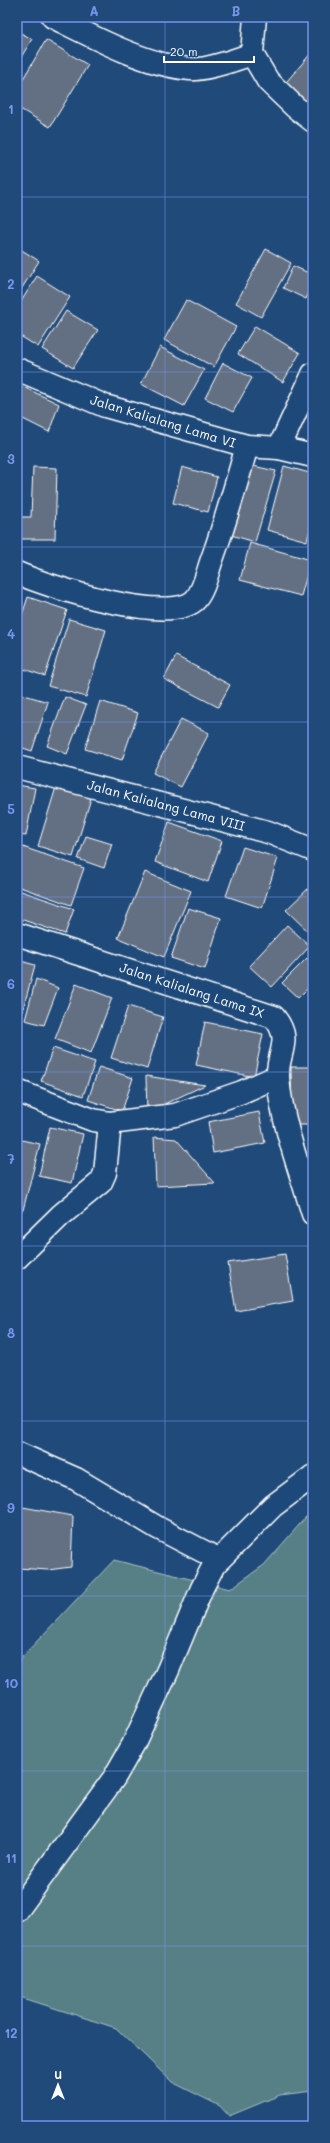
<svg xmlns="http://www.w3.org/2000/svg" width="330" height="2143" viewBox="0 0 330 2143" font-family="Mali,sans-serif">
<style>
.green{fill:#568086;stroke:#aac0c2}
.building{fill:#646f83;stroke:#fff}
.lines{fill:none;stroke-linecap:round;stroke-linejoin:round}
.street-casing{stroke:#fff;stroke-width:25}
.street{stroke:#1f4a7a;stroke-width:22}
.grid{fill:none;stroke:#7795e8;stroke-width:1;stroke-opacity:0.55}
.labels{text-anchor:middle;stroke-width:3.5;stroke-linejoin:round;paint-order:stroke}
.street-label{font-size:13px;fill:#fff;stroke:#1f4a7a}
.neatline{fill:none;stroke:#7795e8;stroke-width:1.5}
.grid-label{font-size:13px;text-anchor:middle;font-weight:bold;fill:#7795e8}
</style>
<rect width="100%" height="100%" fill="#1f4a7a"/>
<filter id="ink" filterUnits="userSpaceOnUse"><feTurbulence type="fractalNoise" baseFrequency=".025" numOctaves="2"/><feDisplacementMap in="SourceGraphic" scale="8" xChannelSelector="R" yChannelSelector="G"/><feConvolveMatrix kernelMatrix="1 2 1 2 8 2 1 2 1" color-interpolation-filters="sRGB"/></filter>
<g filter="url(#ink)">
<!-- green -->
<path class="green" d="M313 1509V2091L280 2095 229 2116 220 2106 172 2082 116 2028 17 1996V1667L22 1657 114 1560 230 1589 264 1565Z"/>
<!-- building -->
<g class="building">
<path d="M17 31 32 39 17 64Z"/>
<path d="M46 40 88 65 50 127 17 107V89Z"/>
<path d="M313 51V116L281 88Z"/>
<path d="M17 247 39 261 17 296Z"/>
<path d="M266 249 291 263 261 317 236 303Z"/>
<path d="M293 266 313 275V284L306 299 283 288Z"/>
<path d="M37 276 70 297 38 347 17 334V308Z"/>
<path d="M186 300 236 327 214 367 164 340Z"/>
<path d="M66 311 98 330 73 368 42 349Z"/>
<path d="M255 326 300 353 283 382 238 354Z"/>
<path d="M160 347 204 370 184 406 141 384Z"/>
<path d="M223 363 252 378 233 412 205 398Z"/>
<path d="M17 384 59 404 49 432 17 416Z"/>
<path d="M253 466 276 471 255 542 231 535Z"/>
<path d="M284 466 313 474V517L307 541 267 530Z"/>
<path d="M33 467 57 468 55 539H17V517H31Z"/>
<path d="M182 467 217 477 208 512 173 503Z"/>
<path d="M250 543 311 560 301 596 240 580Z"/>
<path d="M28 597 67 610 45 676 17 667V630Z"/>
<path d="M69 619 106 630 86 697 48 686Z"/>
<path d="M176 656 230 685 218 707 164 679Z"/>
<path d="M21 694 48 702 32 751 17 746V706Z"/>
<path d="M65 697 86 705 67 754 47 746Z"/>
<path d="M100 701 138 713 122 760 85 749Z"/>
<path d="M181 719 209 733 181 787 153 773Z"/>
<path d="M57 784 92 795 73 857 38 846Z"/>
<path d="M17 785 35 788 26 836 17 835Z"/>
<path d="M169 822 222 841 208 882 155 862Z"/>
<path d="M86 836 112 844 104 868 78 859Z"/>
<path d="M17 845 84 868 71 905 17 886Z"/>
<path d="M243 847 278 858 262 908 226 896Z"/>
<path d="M145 872 191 891 164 957 118 938Z"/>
<path d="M313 884V936L286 910Z"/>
<path d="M18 890 74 909 65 934 17 918Z"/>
<path d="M188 908 221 918 205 969 171 958Z"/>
<path d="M287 925 310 946 272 987 249 966Z"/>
<path d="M307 958 313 964V983L298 998 282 983Z"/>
<path d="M17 960 35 965 20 1020 17 1019Z"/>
<path d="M36 979 58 988 44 1025 25 1020Z"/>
<path d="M76 984 112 998 91 1053 55 1039Z"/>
<path d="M128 1006 163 1017 147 1069 111 1058Z"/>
<path d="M205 1022 263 1034 254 1077 196 1065Z"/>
<path d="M53 1048 95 1062 83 1096 41 1081Z"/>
<path d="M99 1067 133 1078 122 1111 88 1100Z"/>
<path d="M291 1067H313V1125H292Z"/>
<path d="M146 1076 205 1085 147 1112Z"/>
<path d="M259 1112 265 1143 213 1153 208 1122Z"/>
<path d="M50 1127 83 1134 72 1183 39 1176Z"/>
<path d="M154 1137 176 1139 215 1183 156 1186Z"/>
<path d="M17 1139 40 1144 23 1210 17 1209Z"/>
<path d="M285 1254 293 1301 236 1311 228 1263Z"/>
<path d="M17 1506 73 1516 71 1567 48 1570 17 1568Z"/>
</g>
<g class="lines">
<!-- street casing -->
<g class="street-casing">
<g id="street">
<path d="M53 17C93 37 145 65 190 69 203 71 238 59 252 54"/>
<path d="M252 54 268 81 295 107 313 121"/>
<path d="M252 54 255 17"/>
<path d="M17 369 105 406 247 446 279 448 313 456"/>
<path d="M279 448 313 374"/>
<path d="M17 573C47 586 172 627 196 599 204 589 207 574 211 562 225 524 236 485 247 446"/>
<path d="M17 767 268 832 313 850"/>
<path d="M17 934 274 1017C294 1041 276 1053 278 1078 282 1124 300 1170 313 1214"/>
<path d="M17 1091 93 1120 110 1123 175 1115 242 1092 278 1076"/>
<path d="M17 1258 61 1215 101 1182 105 1173 110 1123"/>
<path d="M17 1453 76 1479 158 1528 218 1559"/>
<path d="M17 1911 114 1778 133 1745 168 1670 202 1588 214 1565 273 1506 313 1476"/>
</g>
</g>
<!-- street -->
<use href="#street" class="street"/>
</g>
</g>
<!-- grid -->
<path class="grid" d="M165 17V2126M17 197H313M17 372H313M17 547H313M17 722H313M17 897H313M17 1072H313M17 1246H313M17 1421H313M17 1596H313M17 1771H313M17 1946H313"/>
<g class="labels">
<!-- street labels -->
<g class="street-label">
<text transform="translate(163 421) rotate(17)" y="5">Jalan Kalialang Lama VI</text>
<text transform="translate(166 805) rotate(15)" y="5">Jalan Kalialang Lama VIII</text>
<text transform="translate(192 990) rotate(18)" y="5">Jalan Kalialang Lama IX</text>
</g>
</g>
<!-- margin -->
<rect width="330" height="2143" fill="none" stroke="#1f4a7a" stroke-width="44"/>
<!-- north arrow -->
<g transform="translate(58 2085)" stroke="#1f4a7a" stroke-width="3" paint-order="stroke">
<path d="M0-3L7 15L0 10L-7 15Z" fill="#ffffff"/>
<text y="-6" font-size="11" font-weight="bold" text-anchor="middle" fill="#ffffff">U</text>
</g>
<!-- scale -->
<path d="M164 56v6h90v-6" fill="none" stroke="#ffffff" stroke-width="2"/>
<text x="170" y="56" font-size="12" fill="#ffffff" stroke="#1f4a7a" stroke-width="3" paint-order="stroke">20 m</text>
<rect x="22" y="22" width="286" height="2099" class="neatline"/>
<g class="grid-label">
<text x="94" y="16">A</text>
<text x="236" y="16">B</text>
<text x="11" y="114">1</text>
<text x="11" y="289">2</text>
<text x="11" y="464">3</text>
<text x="11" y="639">4</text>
<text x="11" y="814">5</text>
<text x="11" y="989">6</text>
<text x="11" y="1164">7</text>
<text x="11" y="1338">8</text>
<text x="11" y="1513">9</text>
<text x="11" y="1688">10</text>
<text x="11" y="1863">11</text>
<text x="11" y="2038">12</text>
</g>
</svg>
